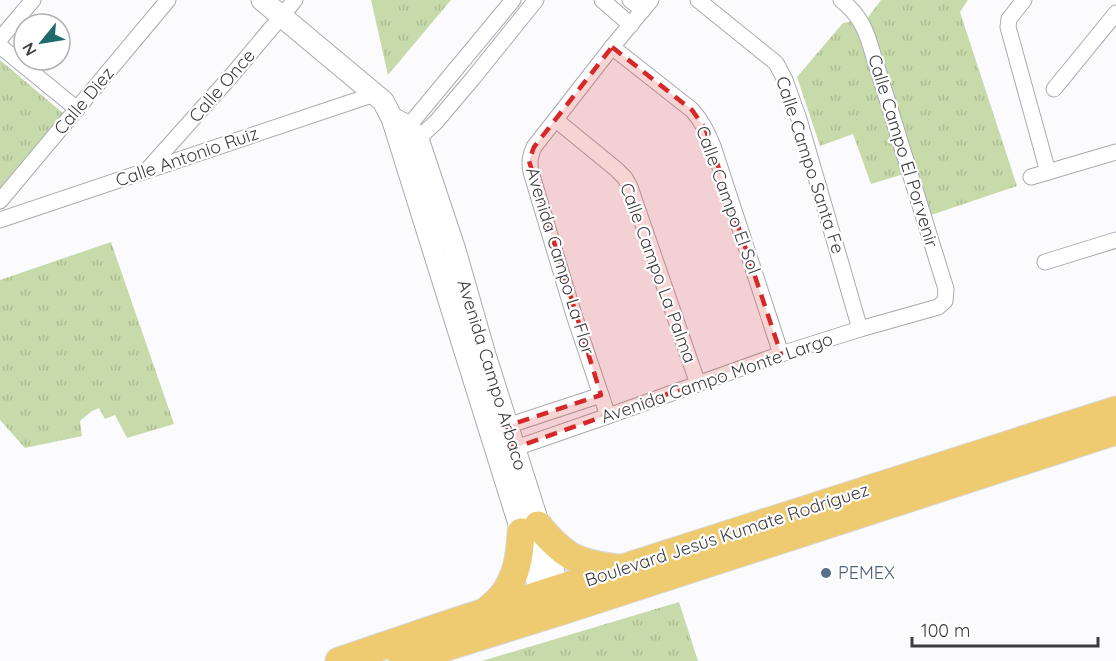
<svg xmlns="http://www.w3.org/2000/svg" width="1116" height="661" viewBox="0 0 1116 661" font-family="Quicksand,sans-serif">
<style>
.grass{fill:url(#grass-tufts)}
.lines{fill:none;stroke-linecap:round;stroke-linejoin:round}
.street-casing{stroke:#a9aab2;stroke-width:17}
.secondary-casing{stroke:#a9aab2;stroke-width:23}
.highway-casing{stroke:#d8d8d9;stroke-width:29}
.street{stroke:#fff;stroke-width:15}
.secondary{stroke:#fff;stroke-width:21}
.highway{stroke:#eecb70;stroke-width:27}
.marked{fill:#d62828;fill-opacity:0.2;stroke:#d62828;stroke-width:4.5;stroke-dasharray:12 8;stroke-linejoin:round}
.service-dot{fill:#5c6f8a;stroke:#fff;stroke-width:2}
.labels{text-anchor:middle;stroke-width:4.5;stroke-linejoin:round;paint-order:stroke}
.street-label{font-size:18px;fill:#3c3c3f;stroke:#fff}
.service-label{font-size:18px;fill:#4e5e75;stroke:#fff;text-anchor:start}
</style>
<defs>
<pattern id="grass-tufts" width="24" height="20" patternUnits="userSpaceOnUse" patternTransform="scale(1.5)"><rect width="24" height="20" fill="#c7daaa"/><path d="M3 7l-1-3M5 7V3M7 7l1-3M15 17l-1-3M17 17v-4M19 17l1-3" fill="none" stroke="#acbc93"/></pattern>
</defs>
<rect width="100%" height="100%" fill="#fbfbfe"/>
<!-- grass -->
<g class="grass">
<path d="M371 0H451L388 75Z"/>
<path d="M881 0H968L960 12 1017 186 931 215 866 20Z"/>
<path d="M853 21 858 25 904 174 871 184 853 134 820 146 797 77 843 23Z"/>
<path d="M0 60 64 114 0 191Z"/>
<path d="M111 242 174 424 127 438 115 415 105 419 99 408 92 411 80 421 82 436 25 448 0 420V280Z"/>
<path d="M679 602 698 661H482Z"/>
</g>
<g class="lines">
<!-- street casing -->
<g class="street-casing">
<g id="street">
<path d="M602 0 631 25"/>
<path d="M630 0 643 10"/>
<path d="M698 0 776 63 785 80 799 119 860 329"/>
<path d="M1024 0 1009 19 1008 27 1048 172"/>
<path d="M0 39 33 0"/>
<path d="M0 46 77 109"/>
<path d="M612 47 692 110C702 121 707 132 713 146L781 354"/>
<path d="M1054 89 1116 13"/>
<path d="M556 120 616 169 625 178 630 187 698 384"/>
<path d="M402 134 513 0"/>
<path d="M410 146 436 122 474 77 536 0"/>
<path d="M149 168 232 75 295 0"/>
<path d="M1031 177 1116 152"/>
<path d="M0 201 168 0"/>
<path d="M0 220 375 94"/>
<path d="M1045 262 1116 240"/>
<path d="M608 416 574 315 531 172C529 162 530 156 534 147L612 47 651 0"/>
<path d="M498 429 601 395"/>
<path d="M507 451 608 416 781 354 860 329 938 307 945 301 946 289 868 38C862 22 855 11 841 0"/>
</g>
</g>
<!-- secondary casing -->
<g class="secondary-casing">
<g id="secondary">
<path d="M262 0 383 101 392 118 545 607"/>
<path d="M392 118 408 126 418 139 455 250 485 355 563 601"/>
</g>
</g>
<!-- highway casing -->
<g class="highway-casing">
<g id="highway">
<path d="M538 525C564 557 577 563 617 568"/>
<path d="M485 612C491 607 497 602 502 596 517 577 520 555 521 532"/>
<path d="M339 661 454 622 1116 410"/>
<path d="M402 661 565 610 1116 431"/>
</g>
</g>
<!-- street -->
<use href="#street" class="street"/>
<!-- secondary -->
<use href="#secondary" class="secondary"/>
<!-- highway -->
<use href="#highway" class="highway"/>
</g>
<!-- marked area -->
<path class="marked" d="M612 47 692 110 706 130 781 354 514 448 507 426 601 395 529 161 534 147Z"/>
<!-- markers -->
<circle class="service-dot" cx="826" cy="573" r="6"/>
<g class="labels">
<!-- street labels -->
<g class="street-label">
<text transform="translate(222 86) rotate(-49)" y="6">Calle Once</text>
<text transform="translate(84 101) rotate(-50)" y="6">Calle Diez</text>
<text transform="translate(903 151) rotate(73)" y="6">Calle Campo El Porvenir</text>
<text transform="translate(187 157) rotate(-19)" y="6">Calle Antonio Ruiz</text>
<text transform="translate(810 165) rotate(72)" y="6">Calle Campo Santa Fe</text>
<text transform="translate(728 200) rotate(70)" y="6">Calle Campo El Sol</text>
<text transform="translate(560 261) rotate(73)" y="6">Avenida Campo La Flor</text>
<text transform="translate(658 273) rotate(70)" y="6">Calle Campo La Palma</text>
<text transform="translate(492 375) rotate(73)" y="6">Avenida Campo Arbaco</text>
<text transform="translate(717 378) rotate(-19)" y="6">Avenida Campo Monte Largo</text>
<text transform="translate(727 535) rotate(-18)" y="6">Boulevard Jesús Kumate Rodríguez</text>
</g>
<!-- service labels -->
<g class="service-label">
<text x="838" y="579">PEMEX</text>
</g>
</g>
<!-- north arrow -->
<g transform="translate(42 42) rotate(240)"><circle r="28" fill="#ffffff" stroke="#b1b1b2" stroke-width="1.5"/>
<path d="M0-4.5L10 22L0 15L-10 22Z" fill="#1d6a6c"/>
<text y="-9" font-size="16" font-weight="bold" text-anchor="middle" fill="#3c3c3f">N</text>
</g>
<!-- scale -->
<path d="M912 637v9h186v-9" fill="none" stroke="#3c3c3f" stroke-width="3"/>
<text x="921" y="637" font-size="18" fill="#3c3c3f" stroke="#ffffff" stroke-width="4.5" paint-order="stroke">100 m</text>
</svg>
